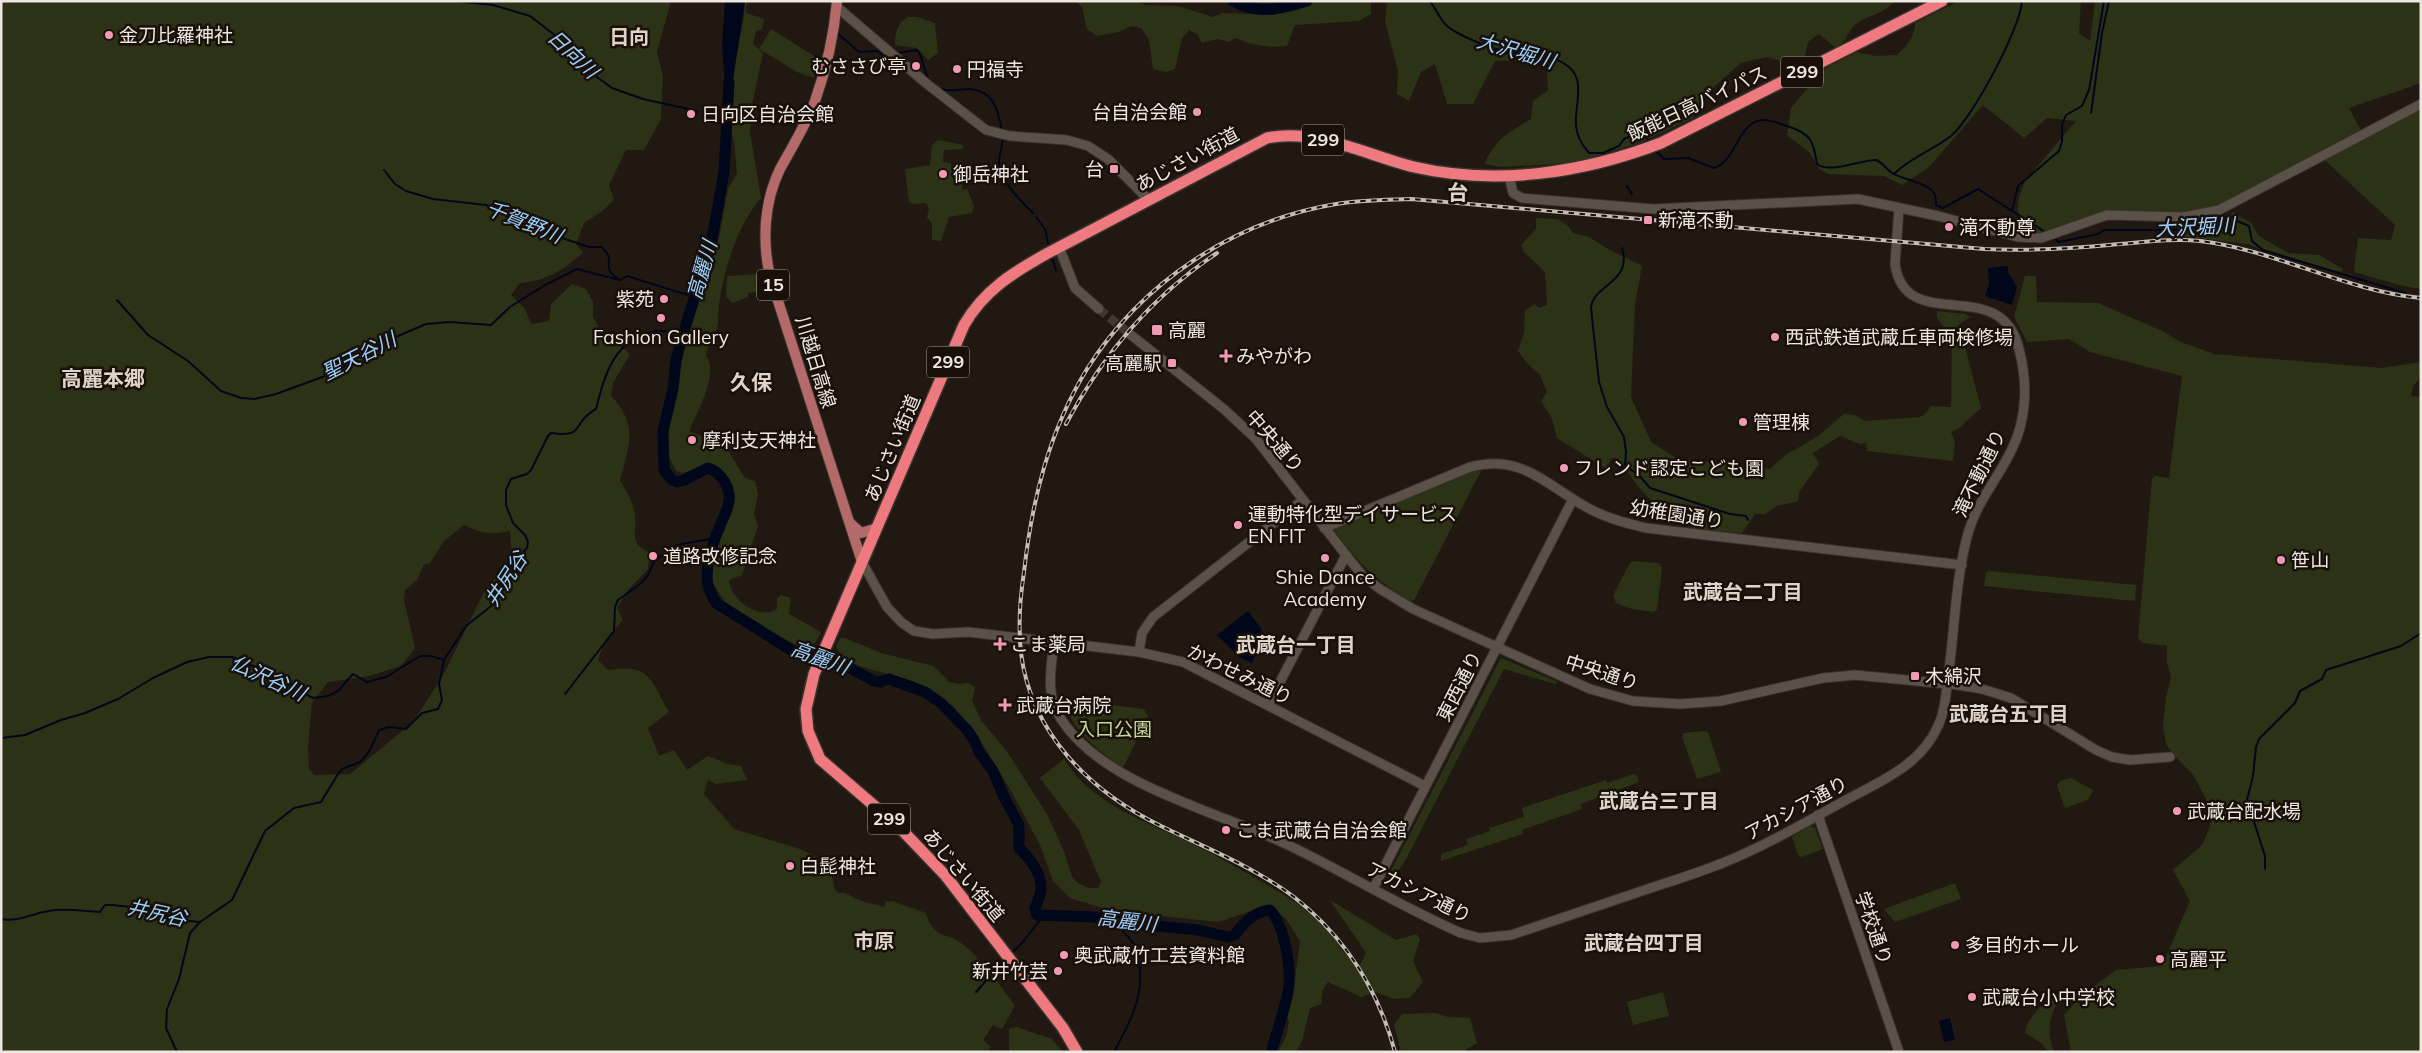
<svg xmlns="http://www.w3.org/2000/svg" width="2422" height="1053" viewBox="0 0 2422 1053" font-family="Mulish,'Noto Sans JP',sans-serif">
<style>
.green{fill:#2c3216;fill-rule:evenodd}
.water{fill:#00071a}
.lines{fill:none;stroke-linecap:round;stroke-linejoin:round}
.stream{stroke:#00071a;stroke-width:2}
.river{stroke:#00071a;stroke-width:11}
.secondary-tunnel{stroke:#403830;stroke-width:9;stroke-dasharray:9 4.5;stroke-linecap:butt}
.secondary-casing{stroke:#38322e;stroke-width:11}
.primary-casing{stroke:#38322e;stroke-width:12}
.highway-casing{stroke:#38322e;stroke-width:14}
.secondary{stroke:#5b5148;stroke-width:9}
.primary{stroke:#b36a69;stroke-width:10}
.highway{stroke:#ee7a7f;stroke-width:11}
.rail-casing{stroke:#c4bdb7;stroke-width:4}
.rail{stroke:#181009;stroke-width:2;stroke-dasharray:5.5;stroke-linecap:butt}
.poi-dot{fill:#f19ab4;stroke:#181009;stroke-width:2}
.labels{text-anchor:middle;stroke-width:5;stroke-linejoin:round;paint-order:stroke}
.shield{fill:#181009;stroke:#ada6a0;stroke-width:1}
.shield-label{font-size:18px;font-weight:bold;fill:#ede6e1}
.poi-label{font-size:19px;fill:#ede6e1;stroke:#181009;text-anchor:start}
.street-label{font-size:19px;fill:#ede6e1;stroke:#181009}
.park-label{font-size:19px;fill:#c8d799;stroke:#181009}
.neighbourhood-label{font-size:20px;font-weight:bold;fill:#e0d4ca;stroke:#181009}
.water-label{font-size:20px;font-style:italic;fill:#9cd0fd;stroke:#181009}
.quarter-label{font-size:21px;font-weight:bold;fill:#e0d4ca;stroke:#181009}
</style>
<rect width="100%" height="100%" fill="#211911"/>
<!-- green -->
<g class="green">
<path d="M1 1H671L657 52 663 76 661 119 644 150H626L609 185 614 200 601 212 584 223 576 244 583 253C561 271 549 280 520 283L511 295 525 309 531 324 549 321 551 304 572 284 586 289 593 302V317L606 342 621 346 630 354 613 383 611 396C639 425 629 445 620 480 626 491 634 503 635 516 637 534 628 543 649 552L648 569 628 590 617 608 623 620 605 640 598 660 608 670C650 663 650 679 669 712L648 728 659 756 674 750 687 770 708 756 728 764 741 766 747 780 716 784 708 780 704 794 734 829 800 849 816 857 831 873 835 890 838 893H845L861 901 884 907 886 902 892 901 926 913C934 941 948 931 965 946 985 963 1000 985 1015 1006L1002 1029 993 1025 983 1040 991 1047 986 1052H1ZM464 525C484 534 489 535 510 531L512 558 484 592 444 674 413 722 350 774 314 775 309 768 308 746 312 703 328 682 369 676 401 666 415 648 404 600 405 590 417 580 424 564 430 563 444 541Z"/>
<path d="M745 1H747L746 13 764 19 762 29 756 31 753 44 763 53 752 105 750 133 761 198C737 226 724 268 719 305 718 312 719 320 717 328 714 339 708 342 706 356 720 372 696 415 689 431L704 437 713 448 727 449 745 478 755 481 758 494 754 514 758 526 742 575 729 580C730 599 759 621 777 609V598L781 595 791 598 789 614 821 632 815 643 802 648 742 616 725 602 711 580 712 568 723 527 733 500 722 470 712 463 683 473 676 471 670 459 666 444 667 425 677 387 679 361 719 238 728 189 737 173 734 141 729 126 734 69 744 17Z"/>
<path d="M1076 1H1136L1145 5 1178 6 1213 17 1223 13 1273 15 1313 1H1371V14L1359 21 1295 25 1287 46 1272 47 1252 44 1235 38 1229 42 1217 39 1202 43 1197 34 1189 30 1182 38 1175 69 1166 72 1153 69 1149 40 1141 28 1132 26 1118 32 1097 36 1087 29 1082 7Z"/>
<path d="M1387 1H1894C1885 14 1868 15 1856 24 1846 32 1849 42 1835 47L1819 34 1808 42 1804 61 1796 68 1792 64 1767 57 1741 63 1708 92 1693 118 1642 142 1574 163 1500 167 1485 164C1493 140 1510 132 1531 119L1533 101 1548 90 1547 72 1541 60 1495 61 1473 104H1447L1435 64 1421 72 1409 101 1397 94 1398 71 1385 21Z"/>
<path d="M1959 1H2081L2079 33 2090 41 2095 1H2421V83L2349 108 2364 136 2421 109V289L2403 286 2354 272 2358 238 2391 240 2395 225 2317 153 2290 174 2201 215H2122L2041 238 2021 227C2016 208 2017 200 2025 181L2076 121 2047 118 2024 138 1983 105 1928 168 1902 185 1884 176 1829 174 1819 169 1810 153 1787 135 1791 108 1812 83 1807 78 1857 52 1876 56 1897 55C1907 45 1915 37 1915 23Z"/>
<path d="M908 17H917L935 23 938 53 928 60 917 48 895 45C895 34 897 22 908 17Z"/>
<path d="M771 29 819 59 814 78 797 72 759 49Z"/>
<path d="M938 140 963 145V149L944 150 943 162 951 163 952 173 958 171 963 190 967 189 974 206 972 213 949 217 941 241 932 240V224L927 217 929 208 926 203 914 204 909 202 905 169 930 165 932 145Z"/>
<path d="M2233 212 2251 223 2259 236 2288 253 2319 255 2343 269 2342 272 2316 267 2247 244 2179 236 2184 222 2217 228Z"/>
<path d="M1536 218 1558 219 1568 226 1573 233 1589 237 1608 249 1642 266 1635 304 1631 397 1651 442 1676 458 1770 469 1787 454 1817 437 1844 414 1855 415 1865 421 1920 417 1925 414 1931 406 1951 407 1952 337 1937 318V311L1965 314 1971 317 1959 324 1981 408 1958 429 1951 432 1955 442 1953 461 1867 451 1866 443 1860 444 1840 436 1813 453 1819 464 1799 492 1798 501 1777 506 1765 514H1755L1742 533 1691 529 1692 521C1650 508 1642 492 1618 458H1612L1605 468 1557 438 1552 419 1541 401 1547 392 1540 375 1527 363 1518 351 1524 333 1525 311 1534 304 1539 308 1547 305 1545 272 1524 252 1521 245 1536 229Z"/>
<path d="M762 274 764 291 748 293V297L732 303 726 296 727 276Z"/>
<path d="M2025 276H2036L2037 302 2098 303 2162 331 2181 342 2214 354 2381 368 2421 362 2419 379 2413 386 2411 396 2421 397V1052H2071L2064 1015 2082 995 2116 970 2162 966 2190 901 2173 870 2202 845 2210 827 2211 817 2206 799 2194 776 2173 754 2166 744 2163 726 2166 697 2171 677 2167 663V646L2143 643 2138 638 2152 479 2155 476 2169 478 2182 376 2090 352 2069 339 2027 342 2014 317Z"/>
<path d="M1477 468 1481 471 1414 600 1410 601C1374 579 1359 564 1334 530V528Z"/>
<path d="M1633 561 1659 563 1662 568 1657 609 1654 612 1632 609 1616 603 1613 595 1630 563Z"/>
<path d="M1989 571 2136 585 2135 601 1984 586 1986 573Z"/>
<path d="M840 638H845L881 653 934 666 949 682 959 684 968 683 975 687 972 701 981 720 1008 753 1048 816 1064 852 1072 877 1078 883 1089 888H1098L1101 882 1079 830 1040 778 1064 759C1095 810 1159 825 1209 852 1238 869 1270 885 1298 904 1310 913 1321 924 1331 935 1341 947 1347 958 1360 965L1366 953 1330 900 1396 940 1416 934 1420 939 1413 961 1423 982 1410 998 1394 999 1375 992 1361 997 1328 982 1323 989 1321 1004 1310 1008 1302 1041 1296 1052H1278L1286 1037 1289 1022 1286 1013 1296 972 1300 941 1286 919 1269 905 1218 922 1112 911 1070 898 1053 881 1040 845 1011 791 974 730 953 706 938 698 913 681 859 666 842 657 836 647Z"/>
<path d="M1501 658 1558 682 1555 684 1504 669 1405 861 1387 887 1384 884Z"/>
<path d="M1072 700 1144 709 1148 716 1123 768C1103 755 1066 726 1066 701Z"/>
<path d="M1705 731 1708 732 1721 772 1697 779 1682 737 1684 733Z"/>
<path d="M1634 774 1637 775 1639 782 1581 804 1582 809 1522 830 1523 834 1441 861V854L1468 845 1466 839 1490 831 1489 828 1524 817 1522 808 1606 780 1607 783Z"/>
<path d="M2071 778 2093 790 2088 800 2065 808 2057 785 2060 781Z"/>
<path d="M1810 826 1815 828 1823 849 1802 857 1798 855 1792 837Z"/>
<path d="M1955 883 1961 899 1895 922 1884 909Z"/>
<path d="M1663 992 1669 1016 1633 1025 1627 1002Z"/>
<path d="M2056 997 2060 1000C2048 1015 2047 1034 2054 1052H2049L2041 1043 2025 1033C2027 1018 2042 1003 2056 997Z"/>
<path d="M1435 1013 1448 1017 1470 1018 1477 1043 1462 1052H1401L1394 1025 1402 1014Z"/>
<path d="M1016 1027 1052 1039 1063 1052H1009V1029Z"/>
</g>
<!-- water -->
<g class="water">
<path d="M725 1H745L731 93 726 98 722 46Z"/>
<path d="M2008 266V272L2017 287 2012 305 1985 296 1989 284 1988 268Z"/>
<path d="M1248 611 1261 628 1263 635 1252 663 1239 657 1217 635Z"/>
<path d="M1950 1018 1955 1040 1944 1042 1939 1021Z"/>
</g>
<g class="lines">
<!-- stream -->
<g class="stream">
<path d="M454 1 493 5 530 16 565 43 594 75 612 88 643 99 693 110"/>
<path d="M1430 1C1435 8 1439 17 1445 24 1453 33 1487 47 1499 50 1523 56 1549 51 1569 67 1586 81 1574 108 1576 126 1577 137 1582 145 1589 153H1603L1619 146 1624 139 1631 136 1646 137 1651 143"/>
<path d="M837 33 859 52 878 51 891 63"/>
<path d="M897 53 917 50 920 54 928 79"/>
<path d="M940 89C949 92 959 89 968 89 994 90 998 110 1002 131"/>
<path d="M695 111 698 112"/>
<path d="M705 113 726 109"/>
<path d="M2091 113 2102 33 2109 1"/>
<path d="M1003 139C1002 146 999 155 999 163 1001 182 1020 200 1033 213"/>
<path d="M1654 149 1664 159 1688 158 1714 168C1737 161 1738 119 1765 120 1772 120 1780 124 1787 126 1812 134 1813 141 1817 164 1829 174 1860 160 1876 160 1884 163 1887 171 1894 174 1903 179 1929 184 1934 193 1936 196 1936 201 1936 205L1943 208 1978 189 2045 232"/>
<path d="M384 170 395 184 406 191 433 199 486 205 559 237 589 247H602L609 256C608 269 608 272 619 280"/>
<path d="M1894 174C1910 158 1933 150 1951 136 1972 119 2021 27 2022 1"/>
<path d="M1627 186 1632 194"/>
<path d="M2012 211 2018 186 2059 151 2062 141V125L2066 115 2082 106 2089 90 2104 1"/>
<path d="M1036 217 1045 229 1049 246"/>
<path d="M2055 239 2059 242 2098 234 2104 230H2177L2237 221 2249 226 2252 241 2263 250 2405 293"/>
<path d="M1622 248C1633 283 1592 285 1591 308L1599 382 1607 407 1624 437 1626 452 1625 466 1639 475 1650 488 1730 514 1746 516 1748 520"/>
<path d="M1052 257 1056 271"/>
<path d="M620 280 627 276 694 297"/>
<path d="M117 300 148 335 188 361 221 391 241 398 254 399 276 394 336 372 375 346 426 324 450 322 491 325 510 307 545 285 577 269 620 280"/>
<path d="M565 694 614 631 615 607 618 600 640 584 648 575 654 562 661 556 672 555 677 545 715 538"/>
<path d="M1 738 25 735 61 720 85 713 118 699 153 678 187 662 209 657H232L262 670 313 698 328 696 338 691 353 674 367 682 386 677 420 656H431L444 660"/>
<path d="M2265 869V856L2247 800 2253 776 2256 747 2259 739 2295 703 2300 691 2322 679 2326 670 2401 646 2421 633"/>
<path d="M1 919C19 922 31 914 48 911 64 908 83 911 100 912L105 905H112L157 910 178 920 200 922 232 900 265 831 294 808 321 802 338 774 342 769 360 762 369 752 379 730 389 727 406 729 422 713 438 709 442 700 439 684 444 660 466 626 495 603 504 574 527 548 528 542 525 535 513 523 506 505V490L511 479 527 474 531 470 548 436 551 433C587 438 570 423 596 409 605 374 614 339 655 331 666 329 672 336 684 330"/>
<path d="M1110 920C1117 927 1130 936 1134 945 1150 986 1133 1016 1114 1052"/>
<path d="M1011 954 1022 943 1043 916"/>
<path d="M976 992 1004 960"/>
<path d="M177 1052 166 1028 167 1009 179 979 190 933 200 922"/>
</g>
<!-- river -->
<g class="river">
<path d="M1233 1C1258 15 1281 9 1307 1"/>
<path d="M729 82 724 172 711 245 681 341 676 361 673 389 663 431 664 470 672 480 677 482 684 480 708 468C721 472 731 488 729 501 728 510 723 518 720 526 713 541 707 562 707 578 707 588 712 595 716 603L791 650 813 658 840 663 874 681 880 682 889 679 925 692 941 703 967 730 974 740 979 752 993 771 1004 797 1019 825V848C1029 857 1042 874 1041 889 1041 895 1037 902 1035 908L1037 915 1094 917 1135 924 1198 930 1228 937 1235 935C1243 923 1255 912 1270 910 1285 926 1292 971 1288 992 1284 1012 1277 1032 1271 1052"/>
</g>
<!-- secondary-tunnel -->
<path class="secondary-tunnel" d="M1099 309 1131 335"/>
<!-- secondary casing -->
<g class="secondary-casing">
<g id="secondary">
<path d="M837 7 927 84 986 130 1010 136 1067 140 1088 146 1108 159 1149 200"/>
<path d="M1509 176 1513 193 1522 198 1653 209 1858 199 1938 216 2018 237 2041 238 2107 215 2184 217 2219 210 2421 104"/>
<path d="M1059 247 1075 288 1099 309"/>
<path d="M1131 335 1225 410 1256 439 1346 555 1362 575 1380 589 1413 609 1590 689 1633 701 1680 704 1721 701 1823 678 1855 675 1958 685 1982 689 2011 698 2096 750 2112 757 2130 760 2170 757"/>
<path d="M1324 528 1470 467C1521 453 1546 485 1588 508 1606 518 1626 523 1646 528L1962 565"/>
<path d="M862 562 887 607 901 622 914 631 933 634 968 632 1139 652 1183 662 1425 786"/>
<path d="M1054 642C1051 669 1045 695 1061 719 1103 785 1217 811 1286 844 1345 872 1401 907 1461 933L1480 938 1511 935C1553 921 1594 907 1636 893 1665 883 1696 874 1725 862 1767 845 1806 822 1846 800 1881 781 1921 765 1938 726 1946 709 1946 689 1949 670 1955 624 1956 574 1969 530 1978 501 1998 478 2011 451 2027 420 2028 383 2019 349 2001 272 1905 337 1895 264L1899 208"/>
<path d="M1139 652 1142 633 1153 617 1303 500"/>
<path d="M1268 705 1346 555"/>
<path d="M1818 815 1899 1052"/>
<path d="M1373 889 1573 499"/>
</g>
</g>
<!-- primary casing -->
<g class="primary-casing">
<g id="primary">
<path d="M837 1C834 34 826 70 815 101 806 125 792 147 780 169 764 202 762 241 770 276L862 562"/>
<path d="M850 523 861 533 877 528"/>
</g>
</g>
<!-- highway casing -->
<g class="highway-casing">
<path id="highway" d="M1077 1052 1063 1028 945 875 900 828 820 759 808 731 806 709 814 674 964 325C984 290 1014 272 1048 253L1267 138C1317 128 1366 155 1414 167 1497 186 1583 173 1661 143L1942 1"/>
</g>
<!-- secondary -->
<use href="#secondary" class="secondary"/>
<!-- primary -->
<use href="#primary" class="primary"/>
<!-- highway -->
<use href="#highway" class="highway"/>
<!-- rail casing -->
<g class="rail-casing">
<g id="rail">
<path d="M1066 424C1102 356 1152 296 1217 253"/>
<path d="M1395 1052C1378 989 1345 937 1294 897 1254 867 1206 848 1161 826 1091 792 1031 734 1021 653 1018 626 1020 598 1024 572 1032 500 1049 431 1087 369 1142 282 1234 221 1336 204 1361 200 1386 200 1411 199L1984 249C2026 251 2067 249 2109 245 2140 243 2170 238 2200 241 2276 250 2345 291 2421 298"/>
</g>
</g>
<!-- rail -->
<use href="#rail" class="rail"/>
</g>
<!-- markers -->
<g class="poi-dot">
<circle cx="109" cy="35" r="5"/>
<circle cx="916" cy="66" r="5"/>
<circle cx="957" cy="69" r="5"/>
<circle cx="1197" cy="112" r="5"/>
<circle cx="691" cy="114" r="5"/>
<rect x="1109" y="164" width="10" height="10" rx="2.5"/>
<circle cx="943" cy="174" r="5"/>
<rect x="1643" y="215" width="10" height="10" rx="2.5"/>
<circle cx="1949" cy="227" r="5"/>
<circle cx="664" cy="299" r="5"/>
<circle cx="661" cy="318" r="5"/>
<rect x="1151" y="324" width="12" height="12" rx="2.5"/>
<circle cx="1775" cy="337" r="5"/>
<path d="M1223.5 348.5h5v5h5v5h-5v5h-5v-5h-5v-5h5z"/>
<rect x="1167" y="358" width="10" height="10" rx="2.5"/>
<circle cx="1743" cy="422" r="5"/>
<circle cx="692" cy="440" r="5"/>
<circle cx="1564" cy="468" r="5"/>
<circle cx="1238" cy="525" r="5"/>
<circle cx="653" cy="556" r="5"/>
<circle cx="1325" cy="558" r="5"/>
<circle cx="2281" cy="560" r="5"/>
<path d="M997.5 636.5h5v5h5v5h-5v5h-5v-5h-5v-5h5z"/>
<rect x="1910" y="671" width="10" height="10" rx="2.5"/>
<path d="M1002.5 697.5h5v5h5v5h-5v5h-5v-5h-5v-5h5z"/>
<circle cx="2177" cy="811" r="5"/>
<circle cx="1226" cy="830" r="5"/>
<circle cx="790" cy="866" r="5"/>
<circle cx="1955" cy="945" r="5"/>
<circle cx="1064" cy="955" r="5"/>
<circle cx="2160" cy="959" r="5"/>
<circle cx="1058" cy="971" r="5"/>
<circle cx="1972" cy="997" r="5"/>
</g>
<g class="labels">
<!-- shield labels -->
<g class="shield">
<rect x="1781" y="56.5" width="42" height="31" rx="4"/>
<rect x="1302" y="124.5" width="42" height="31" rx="4"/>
<rect x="757" y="269.5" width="32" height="31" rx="4"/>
<rect x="927" y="346.5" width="42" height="31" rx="4"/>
<rect x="868" y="803.5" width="42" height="31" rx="4"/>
</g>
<g class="shield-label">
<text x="1802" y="78">299</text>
<text x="1323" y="146">299</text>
<text x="773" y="291">15</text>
<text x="948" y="368">299</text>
<text x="889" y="825">299</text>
</g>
<!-- poi labels -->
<g class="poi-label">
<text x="119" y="42">金刀比羅神社</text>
<text x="906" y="73" text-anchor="end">むささび亭</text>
<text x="967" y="76">円福寺</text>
<text x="1187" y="119" text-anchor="end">台自治会館</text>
<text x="701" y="121">日向区自治会館</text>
<text x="1104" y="176" text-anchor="end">台</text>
<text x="953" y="181">御岳神社</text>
<text x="1658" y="227">新滝不動</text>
<text x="1959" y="234">滝不動尊</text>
<text x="654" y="306" text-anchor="end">紫苑</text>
<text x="1168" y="337">高麗</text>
<text x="661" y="344" text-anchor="middle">Fashion Gallery</text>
<text x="1785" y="344">西武鉄道武蔵丘車両検修場</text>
<text x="1236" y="363">みやがわ</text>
<text x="1162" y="370" text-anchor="end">高麗駅</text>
<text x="1753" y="429">管理棟</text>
<text x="702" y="447">摩利支天神社</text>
<text x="1574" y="475">フレンド認定こども園</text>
<text x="1248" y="521">運動特化型デイサービス<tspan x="1248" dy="22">EN FIT</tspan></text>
<text x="663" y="563">道路改修記念</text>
<text x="2291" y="567">笹山</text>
<text x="1325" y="584" text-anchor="middle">Shie Dance<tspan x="1325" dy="22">Academy</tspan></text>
<text x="1010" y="651">こま薬局</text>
<text x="1925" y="683">木綿沢</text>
<text x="1016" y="712">武蔵台病院</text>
<text x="2187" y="818">武蔵台配水場</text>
<text x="1236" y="837">こま武蔵台自治会館</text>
<text x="800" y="873">白髭神社</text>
<text x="1965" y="952">多目的ホール</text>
<text x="1074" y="962">奥武蔵竹工芸資料館</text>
<text x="2170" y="966">高麗平</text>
<text x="1048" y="978" text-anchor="end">新井竹芸</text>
<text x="1982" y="1004">武蔵台小中学校</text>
</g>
<!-- street labels -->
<g class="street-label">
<text transform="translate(1697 103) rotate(-25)" y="7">飯能日高バイパス</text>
<text transform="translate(1187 159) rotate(-28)" y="7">あじさい街道</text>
<text transform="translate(816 362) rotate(73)" y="7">川越日高線</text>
<text transform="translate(1275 441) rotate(49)" y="7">中央通り</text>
<text transform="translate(892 448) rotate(-67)" y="7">あじさい街道</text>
<text transform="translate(1979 473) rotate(-64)" y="7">滝不動通り</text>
<text transform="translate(1677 514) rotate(9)" y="7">幼稚園通り</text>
<text transform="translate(1602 672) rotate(18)" y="7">中央通り</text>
<text transform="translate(1240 674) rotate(26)" y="7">かわせみ通り</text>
<text transform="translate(1459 686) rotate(-63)" y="7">東西通り</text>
<text transform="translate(1796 808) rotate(-28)" y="7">アカシア通り</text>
<text transform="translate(964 875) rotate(50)" y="7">あじさい街道</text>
<text transform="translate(1419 892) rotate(26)" y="7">アカシア通り</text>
<text transform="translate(1874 928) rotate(71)" y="7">学校通り</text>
</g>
<!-- park labels -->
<g class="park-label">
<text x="1114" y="736">入口公園</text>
</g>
<!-- neighbourhood labels -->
<g class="neighbourhood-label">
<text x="629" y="44">日向</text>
<text x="1743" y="599">武蔵台二丁目</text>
<text x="1296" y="652">武蔵台一丁目</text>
<text x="2009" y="721">武蔵台五丁目</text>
<text x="1659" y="808">武蔵台三丁目</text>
<text x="874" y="948">市原</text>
<text x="1644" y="950">武蔵台四丁目</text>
</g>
<!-- water labels -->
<g class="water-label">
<text transform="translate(1516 51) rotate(16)" y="7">大沢堀川</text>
<text transform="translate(573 54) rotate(43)" y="7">日向川</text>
<text transform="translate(524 222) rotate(22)" y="7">千賀野川</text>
<text transform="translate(2195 227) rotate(-3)" y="7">大沢堀川</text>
<text transform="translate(702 270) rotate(-74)" y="7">高麗川</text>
<text transform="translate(359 356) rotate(-27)" y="7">聖天谷川</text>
<text transform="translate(506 579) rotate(-57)" y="7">井尻谷</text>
<text transform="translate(820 658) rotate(20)" y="7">高麗川</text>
<text transform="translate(268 678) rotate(25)" y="7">仏沢谷川</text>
<text transform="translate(157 913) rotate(12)" y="7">井尻谷</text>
<text transform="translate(1127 921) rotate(7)" y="7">高麗川</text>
</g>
<!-- quarter labels -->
<g class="quarter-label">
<text x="1458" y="200">台</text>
<text x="103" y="386">高麗本郷</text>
<text x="751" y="390">久保</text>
</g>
</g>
<!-- border -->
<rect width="2422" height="1053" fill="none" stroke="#ede6e1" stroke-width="5"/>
</svg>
